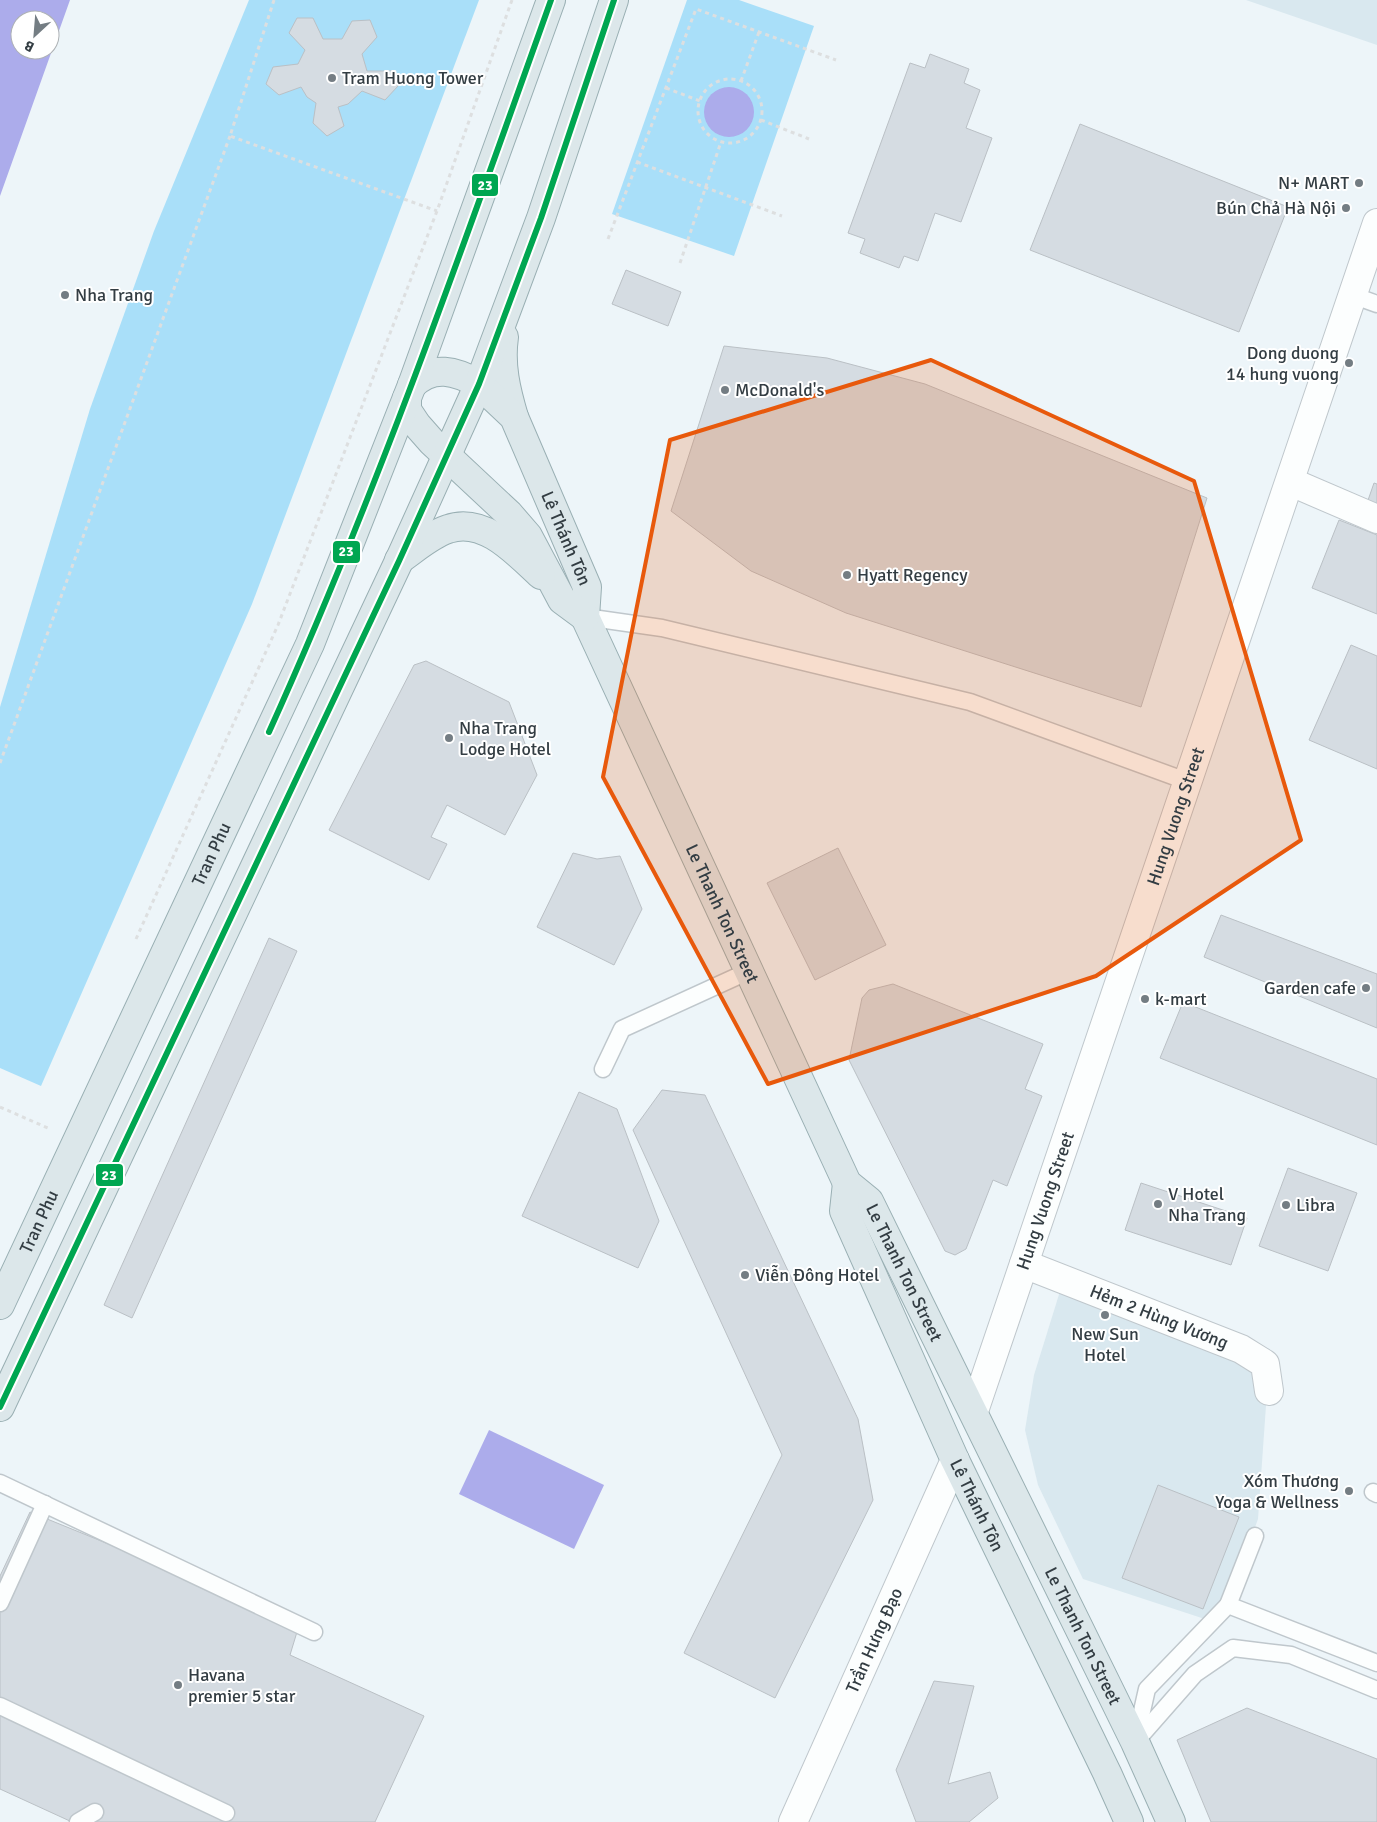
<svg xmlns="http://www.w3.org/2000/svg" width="1377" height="1822" viewBox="0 0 1377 1822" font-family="Signika,sans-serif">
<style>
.built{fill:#d9e8ef}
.green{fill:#a9dff9}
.water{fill:#acaceb;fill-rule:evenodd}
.building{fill:#d5dce2;stroke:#bac0c5}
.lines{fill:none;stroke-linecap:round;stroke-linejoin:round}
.service-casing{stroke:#bfc7cc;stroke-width:19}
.minor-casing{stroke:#bfc7cc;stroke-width:30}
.tertiary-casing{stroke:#bfc7cc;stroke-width:30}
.primary-casing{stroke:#99afb3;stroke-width:30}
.path{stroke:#dddfe0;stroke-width:3;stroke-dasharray:4 4;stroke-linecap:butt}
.service{stroke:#fcfefe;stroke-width:16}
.minor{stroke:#fcfefe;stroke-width:28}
.tertiary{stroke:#fcfefe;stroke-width:28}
.primary{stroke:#dce7ea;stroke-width:28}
.bus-1-casing{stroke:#fff;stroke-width:10}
.bus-1{stroke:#00a651;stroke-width:6}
.marked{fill:#e8590c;fill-opacity:0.2;stroke:#e8590c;stroke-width:4;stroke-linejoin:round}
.poi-dot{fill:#747d83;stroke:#fff;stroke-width:2}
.labels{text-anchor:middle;stroke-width:4;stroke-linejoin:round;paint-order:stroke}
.poi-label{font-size:18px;fill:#333d43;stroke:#fff;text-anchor:start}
.street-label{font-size:18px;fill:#333d43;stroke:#fff}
.line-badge{stroke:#fff;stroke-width:2}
.badge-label{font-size:14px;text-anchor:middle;font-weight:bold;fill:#fff}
</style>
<rect width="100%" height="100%" fill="#edf5f9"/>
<!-- built -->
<g class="built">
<path d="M1246 0H1377V45Z"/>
<path d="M1061 1288 1270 1349 1258 1519 1220 1624 1083 1579 1038 1485 1025 1430 1034 1375Z"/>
</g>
<!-- green -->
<g class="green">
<path d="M249 0H479L252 604 41 1086 0 1068V707L90 409 154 231Z"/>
<path d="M687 0H739L814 26 734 256 612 214Z"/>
</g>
<!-- water -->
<g class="water">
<path d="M0 0H70L0 196ZM20 20H50V50H20Z"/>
<circle cx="729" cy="112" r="25"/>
<path d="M489 1430 604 1485 574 1549 459 1494Z"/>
</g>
<!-- building -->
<g class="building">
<path d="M297 18H313L323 39H342L352 21 370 20 377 37 362 54 367 71H392L398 86 385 100 362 91 348 104 338 107 344 126 327 136 313 123 316 103 307 97 301 87 279 95 266 84 273 67 298 64 305 50 289 33Z"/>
<path d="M930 54 969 69 964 83 980 90 966 128 992 138 961 222 935 213 918 261 904 256 899 268 860 253 865 239 848 233 910 63 925 68Z"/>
<path d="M1080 124 1288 207 1239 332 1030 250Z"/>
<path d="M626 270 681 292 668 326 612 304Z"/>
<path d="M724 346 827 358 925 384 1207 498 1141 707 846 613 751 571 671 511Z"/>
<path d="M1374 483 1377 484V509L1366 506Z"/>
<path d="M1339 520 1377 535V614L1312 588Z"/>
<path d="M1351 645 1377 656V769L1309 740Z"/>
<path d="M426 661 509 702 537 775 505 835 447 805 431 837 447 844 429 880 329 830 414 665Z"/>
<path d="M838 848 886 945 815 980 767 883Z"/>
<path d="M573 853 597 859 620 856 642 909 614 965 537 927Z"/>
<path d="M1221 915 1377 974V1028L1204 957Z"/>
<path d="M269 938 297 951 132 1318 104 1305Z"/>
<path d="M893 984 1043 1044 1025 1089 1042 1096 1007 1186 993 1180 966 1249 955 1255 945 1251 941 1243 849 1060 862 998 869 990Z"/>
<path d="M1183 1002 1377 1079V1145L1160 1058Z"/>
<path d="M662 1090 705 1095 858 1419 873 1500 775 1698 684 1653 782 1455 633 1130Z"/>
<path d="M579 1092 617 1109 659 1221 638 1268 522 1216Z"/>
<path d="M1288 1168 1357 1193 1328 1271 1259 1246Z"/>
<path d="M1141 1183 1247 1218 1231 1265 1125 1230Z"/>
<path d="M1158 1485 1239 1517 1203 1609 1122 1578Z"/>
<path d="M30 1512 300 1622 290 1655 424 1716 375 1822H72L0 1789V1576Z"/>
<path d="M934 1681 974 1686 948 1784 990 1772 998 1798 969 1822H916L896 1770Z"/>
<path d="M1247 1708 1377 1759V1822H1211L1177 1740Z"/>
</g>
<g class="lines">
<!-- service casing -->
<g class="service-casing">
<g id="service">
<path d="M1352 295 1377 304"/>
<path d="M585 617 662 628 970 702 1189 782"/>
<path d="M603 1069 622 1029 749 971"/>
<path d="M0 1483 314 1632"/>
<path d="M1373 1492 1377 1494"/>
<path d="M0 1603 45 1504"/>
<path d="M1228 1605 1255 1536"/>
<path d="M0 1706 226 1813"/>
<path d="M1137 1740 1195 1674 1233 1648 1291 1655 1377 1690"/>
<path d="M1135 1742 1147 1689 1228 1605 1377 1663"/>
<path d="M78 1822 95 1812"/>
</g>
</g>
<!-- minor casing -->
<g class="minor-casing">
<g id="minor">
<path d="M1291 482 1377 519"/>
<path id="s1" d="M1024 1264 1241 1349 1265 1364 1269 1391"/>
</g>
</g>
<!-- tertiary casing -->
<g class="tertiary-casing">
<g id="tertiary">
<path id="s2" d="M974 1411 1377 223"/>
<path id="s3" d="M793 1822 955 1460"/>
</g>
</g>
<!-- primary casing -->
<g class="primary-casing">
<g id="primary">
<path d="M504 337C500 365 506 390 514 417"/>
<path id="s4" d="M479 384 514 417 587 587 585 617 847 1183 869 1201 1135 1742 1171 1822"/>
<path d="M412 385C433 364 456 371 479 384"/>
<path d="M407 398V410L417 425 432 442 509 514 528 536 562 600 585 617"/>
<path d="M399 560C415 549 430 535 448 529 484 516 517 553 541 575"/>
<path id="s5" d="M847 1183 844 1211 955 1460 1107 1773 1129 1822"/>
<path id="s6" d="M0 1305 310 644 412 385 551 0"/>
<path d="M0 1407 399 561 479 384 541 218 614 0"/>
</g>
</g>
<!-- path -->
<g class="path">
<path d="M274 0 230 136 437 211"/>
<circle cx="730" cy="111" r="32"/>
<path d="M741 81 759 32"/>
<path d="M666 88 700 101"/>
<path d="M761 120 809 139"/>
<path d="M637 162 782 216"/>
<path d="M608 239 696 9 836 60"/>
<path d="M680 263 721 142"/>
<path d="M0 763 230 136"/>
<path d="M136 939 278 625 437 211 512 0"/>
<path d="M0 1107 50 1129"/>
</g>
<!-- service -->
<use href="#service" class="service"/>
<!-- minor -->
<use href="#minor" class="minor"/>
<!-- tertiary -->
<use href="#tertiary" class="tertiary"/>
<!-- primary -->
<use href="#primary" class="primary"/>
<!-- bus-1 casing -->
<g class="bus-1-casing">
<g id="bus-1">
<path d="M269 732C377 493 463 247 551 0"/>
<path d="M0 1407 399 561 479 384 541 218 614 0"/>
</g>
</g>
<!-- bus-1 -->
<use href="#bus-1" class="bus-1"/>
</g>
<!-- marked area -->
<path class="marked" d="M931 360 1194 481 1301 840 1096 976 768 1084 603 777 670 440Z"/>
<!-- markers -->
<g class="poi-dot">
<circle cx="332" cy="78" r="5"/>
<circle cx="1359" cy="183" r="5"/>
<circle cx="1346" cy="208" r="5"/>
<circle cx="65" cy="295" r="5"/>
<circle cx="1349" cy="363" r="5"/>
<circle cx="725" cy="390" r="5"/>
<circle cx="847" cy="575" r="5"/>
<circle cx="449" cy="738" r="5"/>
<circle cx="1366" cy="988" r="5"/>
<circle cx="1145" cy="999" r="5"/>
<circle cx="1158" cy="1204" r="5"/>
<circle cx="1286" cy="1205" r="5"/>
<circle cx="745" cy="1275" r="5"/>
<circle cx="1105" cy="1315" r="5"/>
<circle cx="1349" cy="1491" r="5"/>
<circle cx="178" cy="1685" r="5"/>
</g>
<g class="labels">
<!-- poi labels -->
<g class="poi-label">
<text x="342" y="84">Tram Huong Tower</text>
<text x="1349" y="189" text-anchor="end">N+ MART</text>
<text x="1336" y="214" text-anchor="end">Bún Chả Hà Nội</text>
<text x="75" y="301">Nha Trang</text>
<text x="1339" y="359" text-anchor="end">Dong duong<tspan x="1339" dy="21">14 hung vuong</tspan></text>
<text x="735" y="396">McDonald's</text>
<text x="857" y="581">Hyatt Regency</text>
<text x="459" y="734">Nha Trang<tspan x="459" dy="21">Lodge Hotel</tspan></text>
<text x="1356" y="994" text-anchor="end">Garden cafe</text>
<text x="1155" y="1005">k-mart</text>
<text x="1168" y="1200">V Hotel<tspan x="1168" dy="21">Nha Trang</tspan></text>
<text x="1296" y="1211">Libra</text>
<text x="755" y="1281">Viễn Đông Hotel</text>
<text x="1105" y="1340" text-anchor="middle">New Sun<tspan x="1105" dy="21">Hotel</tspan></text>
<text x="1339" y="1487" text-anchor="end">Xóm Thương<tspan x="1339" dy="21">Yoga &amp; Wellness</tspan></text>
<text x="188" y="1681">Havana<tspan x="188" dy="21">premier 5 star</tspan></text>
</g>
<!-- street labels -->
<g class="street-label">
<text dy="6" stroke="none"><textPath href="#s4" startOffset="180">Lê Thánh Tôn</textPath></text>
<text dy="6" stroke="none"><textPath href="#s2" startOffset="628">Hung Vuong Street</textPath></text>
<text dy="6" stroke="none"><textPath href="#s6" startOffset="498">Tran Phu</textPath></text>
<text dy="6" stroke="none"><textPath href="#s4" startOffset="590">Le Thanh Ton Street</textPath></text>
<text dy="6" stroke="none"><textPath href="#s2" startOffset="222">Hung Vuong Street</textPath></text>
<text dy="6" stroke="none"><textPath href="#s6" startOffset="92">Tran Phu</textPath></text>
<text dy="6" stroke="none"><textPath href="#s4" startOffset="995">Le Thanh Ton Street</textPath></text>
<text dy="6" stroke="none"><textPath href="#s1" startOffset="145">Hẻm 2 Hùng Vương</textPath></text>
<text dy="6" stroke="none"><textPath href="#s5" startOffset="351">Lê Thánh Tôn</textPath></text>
<text dy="6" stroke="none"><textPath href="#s4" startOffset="1400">Le Thanh Ton Street</textPath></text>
<text dy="6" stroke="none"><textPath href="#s3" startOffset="199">Trần Hưng Đạo</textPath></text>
</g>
</g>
<g class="line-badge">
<rect x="471" y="173" width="28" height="24" rx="5" fill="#00a651"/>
<rect x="332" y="540" width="29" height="24" rx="5" fill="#00a651"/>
<rect x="95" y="1163" width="29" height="24" rx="5" fill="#00a651"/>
</g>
<g class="badge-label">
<text x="485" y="190">23</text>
<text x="346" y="556">23</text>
<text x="109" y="1180">23</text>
</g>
<!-- north arrow -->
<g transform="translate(35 35) rotate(206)"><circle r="24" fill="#ffffff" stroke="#adb1b4"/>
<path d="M0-4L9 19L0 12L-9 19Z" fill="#747d83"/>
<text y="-8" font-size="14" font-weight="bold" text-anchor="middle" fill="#333d43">B</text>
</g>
</svg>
